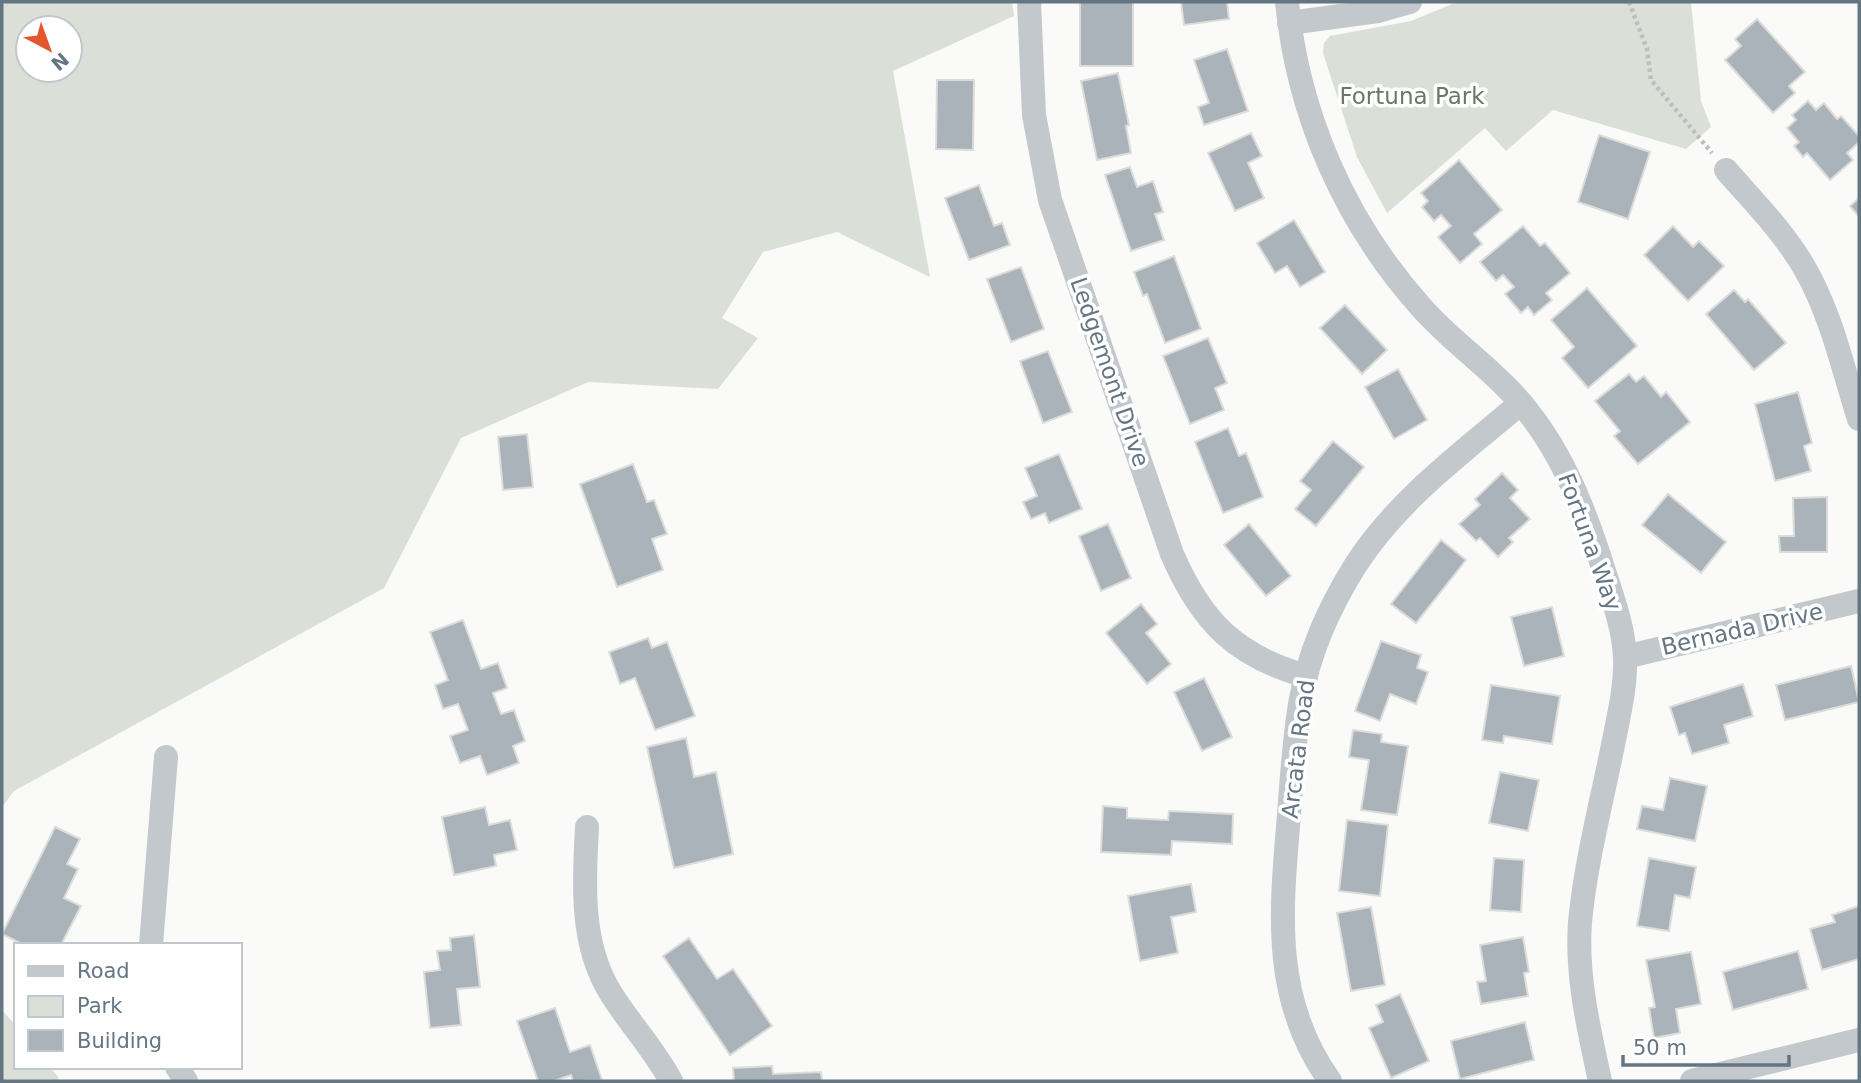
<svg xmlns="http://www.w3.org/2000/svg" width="1861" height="1083" viewBox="0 0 1861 1083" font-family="'DejaVu Sans',sans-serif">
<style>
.green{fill:#dadfd7;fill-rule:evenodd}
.building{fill:#aab3b9;stroke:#dcdcda;stroke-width:2}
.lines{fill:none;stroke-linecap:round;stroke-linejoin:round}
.path{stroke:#bbbfc2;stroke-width:4.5;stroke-dasharray:3.5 3.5;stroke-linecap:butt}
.minor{stroke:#c3c8cc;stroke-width:24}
.labels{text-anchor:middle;stroke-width:7;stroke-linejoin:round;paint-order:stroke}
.park-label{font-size:23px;fill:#687a64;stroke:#fff}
.street-label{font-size:23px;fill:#657683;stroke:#fff}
</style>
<rect width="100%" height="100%" fill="#fafaf8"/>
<!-- green -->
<g class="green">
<path d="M2 2H1012L1014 16 893 71 930 277 837 232 763 252 722 318 758 338 718 389 588 382 461 438 384 588 14 791 2 807ZM28 28H70V70H28Z"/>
<path d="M1457 2H1691L1701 101 1711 127 1686 149 1553 110 1506 151 1485 128 1387 213 1357 157 1323 53 1324 43 1330 36 1411 21Z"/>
<path d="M2 1010 16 1026V1067H50L58 1077 59 1081H2Z"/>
</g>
<!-- building -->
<g class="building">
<rect x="1080" y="2" width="53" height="64"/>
<path d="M1181 2H1227L1229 19 1184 25Z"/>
<path d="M1757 19 1805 72 1789 86 1795 93 1773 113 1725 60 1741 46 1735 39Z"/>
<path d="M1227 49 1248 111 1204 125 1198 107 1209 103 1194 60Z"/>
<path d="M1118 73 1129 125 1126 126 1131 153 1097 160 1081 81Z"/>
<path d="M937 80H974L973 150 936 149Z"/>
<path d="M1808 101 1816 110 1824 103 1837 119 1841 116 1859 136V142L1847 153 1853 160 1830 180 1807 153 1803 157 1794 146 1799 142 1787 128 1796 120 1792 115Z"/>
<path d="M1251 133 1262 156 1248 163 1264 198 1235 211 1208 153Z"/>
<path d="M1599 135 1650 152 1628 219 1578 202Z"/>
<path d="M1459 160 1502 210 1474 234 1482 244 1460 263 1438 237 1451 226 1441 215 1434 221 1422 207 1428 201 1421 193Z"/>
<path d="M1130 167 1137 187 1153 181 1163 212 1155 214 1164 240 1131 251 1105 175Z"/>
<path d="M979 185 994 226 1002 223 1010 245 969 260 945 198Z"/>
<path d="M1859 198V217L1850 206Z"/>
<path d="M1294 220 1325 272 1300 287 1287 266 1275 273 1257 243Z"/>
<path d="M1523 226 1540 246 1545 243 1570 273 1546 293 1552 300 1534 315 1528 307 1521 313 1505 294 1514 287 1503 275 1496 281 1480 262Z"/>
<path d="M1673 226 1693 247 1699 241 1724 266 1688 301 1644 255Z"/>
<path d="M1174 256 1201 329 1165 343 1147 294 1143 296 1134 272Z"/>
<path d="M1021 267 1044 329 1011 342 987 279Z"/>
<path d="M1587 288 1637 346 1588 388 1562 358 1574 347 1551 320Z"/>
<path d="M1734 290 1745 302 1748 299 1786 343 1754 370 1706 314Z"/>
<path d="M1345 305 1387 350 1362 374 1320 328Z"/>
<path d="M1208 338 1227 383 1215 388 1224 410 1190 424 1163 356Z"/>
<path d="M1048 351 1072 412 1043 423 1020 361Z"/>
<path d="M1398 369 1427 420 1394 439 1365 387Z"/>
<path d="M1629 374 1636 382 1644 376 1661 397 1666 392 1690 422 1638 464 1614 436 1620 431 1595 401Z"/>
<path d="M1798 392 1812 443 1804 446 1811 471 1775 481 1755 404Z"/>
<path d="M1228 428 1239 456 1246 453 1263 497 1223 513 1195 442Z"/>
<path d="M527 434 533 487 503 490 498 437Z"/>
<path d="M1333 441 1364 467 1316 526 1295 509 1311 490 1300 481Z"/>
<path d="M1059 454 1082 509 1049 523 1045 513 1031 519 1023 502 1037 496 1025 468Z"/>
<path d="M633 464 647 502 654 500 667 534 652 539 663 570 617 587 580 484Z"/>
<path d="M1502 473 1518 490 1510 498 1530 519 1509 538 1513 542 1498 557 1480 538 1476 541 1459 524 1480 505 1475 499Z"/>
<path d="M1668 494 1726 542 1701 573 1642 525Z"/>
<path d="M1827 497V552H1780L1779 536H1794L1793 498Z"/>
<path d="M1108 524 1131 578 1101 591 1079 536Z"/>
<path d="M1249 524 1291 576 1266 596 1224 545Z"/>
<path d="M1441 540 1466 560 1416 623 1391 604Z"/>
<path d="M1141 604 1157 624 1146 633 1171 664 1147 684 1106 633Z"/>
<path d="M1552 607 1564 656 1524 666 1511 617Z"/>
<path d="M463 620 481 669 498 663 507 688 493 693 501 714 514 710 525 741 513 746 519 763 487 775 480 756 460 763 450 736 468 730 458 704 443 709 435 685 448 680 430 632Z"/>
<path d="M648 638 652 648 667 642 695 716 655 730 635 678 620 684 609 652Z"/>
<path d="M1381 641 1421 655 1417 668 1428 672 1416 704 1390 694 1380 721 1355 711Z"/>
<path d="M1851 666 1859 702 1785 720 1776 685Z"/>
<path d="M1204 678 1232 737 1202 751 1174 692Z"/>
<path d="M1743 684 1753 716 1724 725 1729 743 1692 754 1685 733 1679 735 1670 707Z"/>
<path d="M1491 685 1560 696 1552 744 1504 736 1503 743 1482 740Z"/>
<path d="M1353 730 1382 734 1381 742 1408 746 1397 815 1361 810 1369 760 1349 757Z"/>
<path d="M686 738 694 777 716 772 733 854 674 868 647 747Z"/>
<path d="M1500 772 1539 780 1528 831 1489 823Z"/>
<path d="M1670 778 1707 786 1695 841 1637 829 1642 806 1663 810Z"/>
<path d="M1103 806 1127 808V818L1168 820 1169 811 1233 814 1232 844 1172 841 1171 855 1101 852Z"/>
<path d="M485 807 489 825 510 820 517 850 494 855 496 866 454 875 442 817Z"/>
<path d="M1347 820 1388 825 1380 896 1339 891Z"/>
<path d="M55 827 80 839 67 864 78 869 64 898 81 906 61 945H24L2 934Z"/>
<path d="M1494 858 1524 860 1521 912 1490 910Z"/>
<path d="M1649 858 1696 867 1690 898 1675 895 1669 931 1637 926Z"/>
<path d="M1191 884 1196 912 1171 917 1178 953 1140 961 1128 896Z"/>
<path d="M1859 906V959L1822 970 1810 929 1835 922 1832 915Z"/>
<path d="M1371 907 1385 985 1351 991 1337 913Z"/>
<path d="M474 935 480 987 457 989 461 1025 430 1028 424 972 440 970 437 951 451 950 450 938Z"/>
<path d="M1523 937 1529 972 1524 973 1528 996 1481 1004 1477 982 1486 981 1480 945Z"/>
<path d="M689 938 717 979 733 969 772 1026 730 1055 663 956Z"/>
<path d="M1798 951 1808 989 1733 1010 1723 972Z"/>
<path d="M1691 952 1701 1004 1676 1009 1680 1033 1654 1038 1649 1008 1655 1007 1646 960Z"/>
<path d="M1400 994 1429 1061 1391 1078 1369 1028 1383 1022 1376 1005Z"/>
<path d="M555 1008 570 1052 590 1045 602 1080 573 1081 571 1075 554 1081H538L517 1021Z"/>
<path d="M1525 1022 1534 1060 1460 1079 1451 1041Z"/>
<path d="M772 1066 773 1074 821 1072 822 1081H734L733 1068Z"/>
</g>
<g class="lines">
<!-- path -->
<path class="path" d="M1629 2 1647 49 1651 80 1712 153"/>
<!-- minor -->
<g class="minor">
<path d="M1029 2 1034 115 1050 200 1172 554C1201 621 1235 656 1306 676"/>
<path d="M1287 2C1298 115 1345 222 1421 307 1449 339 1484 363 1512 393 1559 443 1584 507 1604 571 1613 599 1624 629 1625 658 1626 684 1620 710 1615 735 1603 797 1586 859 1580 922 1576 976 1589 1030 1600 1081"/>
<path d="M1289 23 1378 11 1410 2"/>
<path d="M1726 170C1753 201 1783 231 1804 267 1831 313 1843 369 1859 419"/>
<path d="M1625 657 1859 601"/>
<path d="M587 827C584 882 580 943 610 992 629 1023 654 1049 671 1081"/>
<path d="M151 945 166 757"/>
<path d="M177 1067 186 1081"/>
<path d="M1330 1081C1271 999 1281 910 1289 815 1292 776 1294 737 1301 699 1309 652 1330 606 1355 566 1397 500 1462 453 1521 403"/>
<path d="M1692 1081 1859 1040"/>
</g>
</g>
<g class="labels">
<!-- park labels -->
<g class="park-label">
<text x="1412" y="104">Fortuna Park</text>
</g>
<!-- street labels -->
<g class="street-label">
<text transform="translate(1110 372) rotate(71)" y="8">Ledgemont Drive</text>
<text transform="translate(1590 542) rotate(70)" y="8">Fortuna Way</text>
<text transform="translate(1742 629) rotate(-13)" y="8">Bernada Drive</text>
<text transform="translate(1298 749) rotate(-83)" y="8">Arcata Road</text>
</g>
</g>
<!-- border -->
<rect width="1861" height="1083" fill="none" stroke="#657683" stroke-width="7"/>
<!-- legend -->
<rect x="14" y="943" width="228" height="126" fill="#ffffff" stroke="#c1c8cd" stroke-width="2"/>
<rect x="28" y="966" width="35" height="10" fill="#c3c8cc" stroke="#c1c8cd" stroke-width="2"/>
<text x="77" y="978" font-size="21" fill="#657683">Road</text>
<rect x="28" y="996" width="35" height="21" fill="#dadfd7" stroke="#c1c8cd" stroke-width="2"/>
<text x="77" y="1013" font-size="21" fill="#657683">Park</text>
<rect x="28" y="1030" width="35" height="21" fill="#aab3b9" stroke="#c1c8cd" stroke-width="2"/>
<text x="77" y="1048" font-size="21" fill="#657683">Building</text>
<!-- north arrow -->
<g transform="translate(49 49) rotate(139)"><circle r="33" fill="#ffffff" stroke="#c1c8cd" stroke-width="2"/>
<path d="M0-5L12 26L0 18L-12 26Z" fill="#e4572e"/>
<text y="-10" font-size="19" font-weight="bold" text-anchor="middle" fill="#657683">N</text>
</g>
<!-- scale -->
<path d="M1623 1055v10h166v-10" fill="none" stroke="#657683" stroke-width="3.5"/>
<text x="1633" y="1055" font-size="21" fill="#657683" stroke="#ffffff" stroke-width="5" paint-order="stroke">50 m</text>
</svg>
